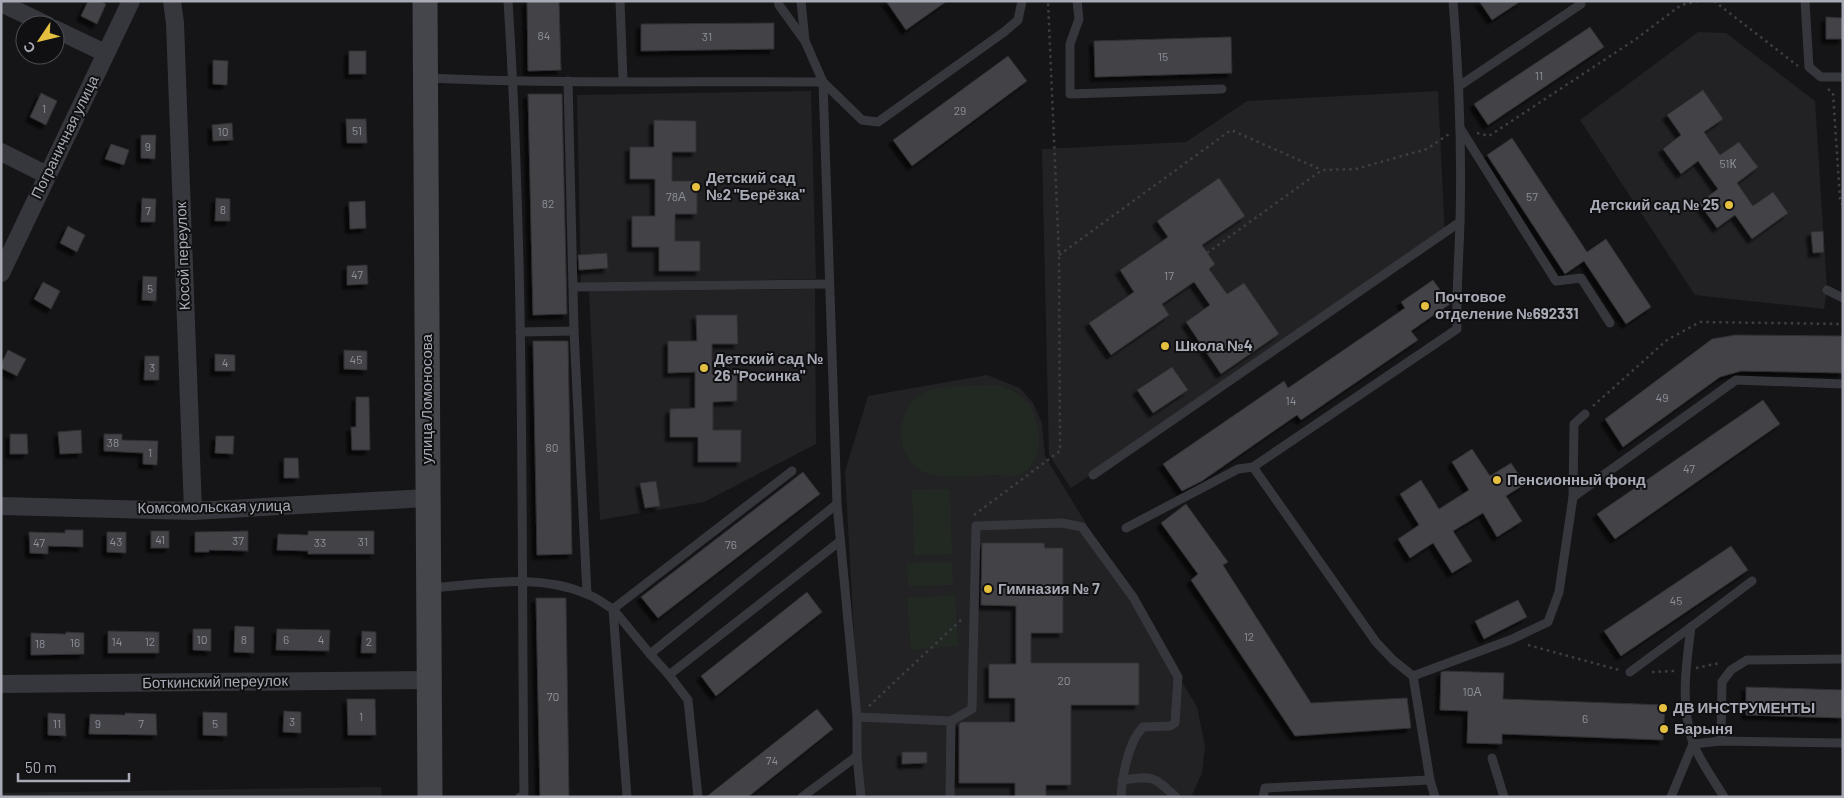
<svg xmlns="http://www.w3.org/2000/svg" width="1844" height="798" viewBox="0 0 1844 798" font-family="Barlow,sans-serif">
<style>
.built{fill:#222124}
.green{fill:#222923}
.building{fill:#424247;stroke:#302f33;filter:url(#shadow)}
.lines{fill:none;stroke-linecap:round;stroke-linejoin:round}
.path{stroke:#3d3e43;stroke-width:2.5;stroke-dasharray:2.5 4;stroke-linecap:butt}
.lane{stroke:#36373c;stroke-width:9}
.street{stroke:#36373c;stroke-width:18}
.secondary{stroke:#45464b;stroke-width:25}
.poi-dot{fill:#e5bf3f;stroke:#101012;stroke-width:2}
.labels{text-anchor:middle;stroke-width:4;stroke-linejoin:round;paint-order:stroke}
.number-label{font-size:12px;fill:#8e919a}
.street-label{font-size:15px;fill:#a8abb6;stroke:#101012}
.poi-label{font-size:15px;font-weight:bold;fill:#a8abb6;stroke:#101012;text-anchor:start}
</style>
<defs>
<filter id="shadow"><feDropShadow dx="-4.5" dy="4.5" stdDeviation="1" flood-color="#0009"/></filter>
</defs>
<rect width="100%" height="100%" fill="#151517"/>
<!-- built -->
<g class="built">
<path d="M1698 32 1726 33 1815 101 1827 290 1824 309 1695 295 1580 120Z"/>
<path d="M811 91 816 279 581 283 577 95Z"/>
<path d="M1438 91 1445 238 1071 488 1049 455 1042 149 1186 142 1247 101Z"/>
<path d="M815 289 816 444 704 502 600 520 589 291Z"/>
<path d="M987 375 1020 388 1033 403 1042 423 1045 456 1197 707 1205 746 1202 773 1191 797H863L845 471 868 396Z"/>
<path d="M381 787 382 797H1V793Z"/>
</g>
<!-- green -->
<g class="green">
<path d="M998 385C1012 389 1024 396 1031 408 1043 428 1043 466 1018 475 1011 477 1002 475 995 475 976 476 956 478 938 476 896 472 888 414 923 393 936 385 981 386 998 385Z"/>
<path d="M950 489 952 554 914 555 912 490Z"/>
<path d="M952 562 953 585 908 586 907 563Z"/>
<path d="M955 595 958 646 911 650 907 598Z"/>
</g>
<!-- building -->
<g class="building">
<path d="M88 1H100L106 4 97 24 81 16Z"/>
<path d="M527 1H559L561 70 528 71Z"/>
<path d="M886 1H947L906 30Z"/>
<path d="M1479 1H1521L1492 20Z"/>
<path d="M1826 17 1843 18V39H1826Z"/>
<path d="M774 23V49L641 51V24Z"/>
<path d="M1590 27 1604 47 1488 125 1474 104Z"/>
<path d="M1231 37 1232 73 1095 77 1094 41Z"/>
<rect x="349" y="51" width="17" height="23"/>
<path d="M1008 56 1027 81 912 166 893 140Z"/>
<path d="M213 60 228 61 227 85 213 84Z"/>
<path d="M1703 90 1723 119 1704 132 1720 155 1739 142 1758 167 1737 183 1753 206 1773 192 1788 213 1752 239 1735 215 1717 228 1699 203 1718 189 1698 161 1681 174 1663 149 1681 135 1667 115Z"/>
<path d="M41 93 57 101 46 125 30 117Z"/>
<path d="M528 94H562L567 314 533 315Z"/>
<path d="M346 119H366L367 143H347Z"/>
<path d="M654 120 696 121V152H672V181H697V214H675V241H700V271H659V247H632V216H655V179H630V147H654Z"/>
<path d="M232 123 233 140 213 141 212 125Z"/>
<path d="M141 135H156L155 159 141 158Z"/>
<path d="M1512 138 1587 252 1606 239 1651 307 1626 324 1584 261 1565 274 1487 155Z"/>
<path d="M111 144 129 150 124 165 105 159Z"/>
<path d="M1219 178 1245 216 1202 245 1215 264 1209 269 1227 294 1244 283 1279 334 1221 374 1186 322 1210 305 1194 282 1162 304 1169 315 1111 355 1089 323 1134 292 1120 270 1168 237 1157 221Z"/>
<path d="M142 198 156 199 155 222H141Z"/>
<path d="M216 198 230 199V221H215Z"/>
<path d="M365 201 366 228 350 229 349 202Z"/>
<path d="M68 226 85 235 77 252 60 243Z"/>
<path d="M1823 231 1824 252 1813 253 1811 232Z"/>
<path d="M607 253 608 268 579 270 578 255Z"/>
<path d="M367 265 368 284 347 285V266Z"/>
<path d="M143 276 157 277 156 301 142 300Z"/>
<path d="M1433 280 1450 304 1411 331 1418 340 1301 420 1297 415 1202 481 1182 491 1163 464 1284 381 1288 388 1405 308 1401 302Z"/>
<path d="M43 282 60 291 51 309 34 299Z"/>
<path d="M696 315H737L738 344H712V374L737 373V401L713 402V430H741V462H698V437H670V409L695 408V372L668 373V341H697Z"/>
<path d="M1735 335 1843 336V373L1741 371 1720 377 1623 447 1605 419 1712 339Z"/>
<path d="M533 341H568L572 554 537 555Z"/>
<path d="M8 350 26 359 17 376 1 368V364Z"/>
<path d="M344 350 367 351V370L344 369Z"/>
<path d="M215 354 235 355V371H215Z"/>
<path d="M145 356H159V380H144Z"/>
<path d="M1172 367 1188 390 1153 413 1137 390Z"/>
<path d="M356 397H369L370 450H352L351 427H356Z"/>
<path d="M1763 400 1780 424 1615 539 1597 514Z"/>
<path d="M81 430 82 453 60 454 58 432Z"/>
<path d="M10 434H27L28 454H10Z"/>
<path d="M104 434H122V440L158 441 157 465 143 464V453L104 451Z"/>
<path d="M216 436H234L233 454 215 453Z"/>
<path d="M1472 449 1490 476 1511 463 1525 484 1506 496 1522 521 1497 537 1483 513 1453 531 1472 561 1452 573 1433 543 1410 558 1398 539 1419 525 1400 494 1421 480 1439 509 1469 490 1452 462Z"/>
<path d="M284 458H298L299 478H284Z"/>
<path d="M803 472 820 494 658 618 641 597Z"/>
<path d="M656 481 660 506 645 508 640 483Z"/>
<path d="M1186 504 1228 562 1223 565 1311 703 1407 698 1411 728 1295 736 1191 580 1198 574 1161 523Z"/>
<path d="M65 530H83V547L48 546V554L30 553 29 532 65 533Z"/>
<rect x="151" y="531" width="18" height="17"/>
<path d="M248 531V551L209 550V552H195V532Z"/>
<path d="M308 531H374V554H308V551L277 550 278 534 308 535Z"/>
<path d="M107 532H126V553L107 552Z"/>
<path d="M982 543H1044L1045 548H1063V633H1031V663H1139V705H1071V785H1046V797H1015V783H959V724L961 722H1015V698H989V664H1016V606L981 605Z"/>
<path d="M1731 546 1748 570 1621 656 1604 631Z"/>
<path d="M807 592 822 612 716 696 701 676Z"/>
<path d="M536 598H566L569 797H540Z"/>
<path d="M1518 600 1527 617 1484 639 1475 621Z"/>
<path d="M235 626 254 627V653L234 652Z"/>
<path d="M193 629H211V651L193 650Z"/>
<path d="M277 629 330 630 329 651 276 650Z"/>
<path d="M108 631 159 632V653H108Z"/>
<path d="M362 631 376 632V653H361Z"/>
<path d="M66 632 84 633V654L31 655V633L66 634Z"/>
<path d="M1445 671 1504 673 1503 699 1665 705 1663 740 1502 734V744L1467 743 1468 711 1440 710 1441 672Z"/>
<path d="M1746 687 1843 690V718L1746 715Z"/>
<path d="M347 699H375L376 735H348Z"/>
<path d="M817 709 833 729 748 797H706Z"/>
<path d="M284 711 301 712V733L283 732Z"/>
<path d="M203 712 227 713V736L203 735Z"/>
<path d="M48 713 65 714 66 736 48 735Z"/>
<path d="M125 713 156 714 157 735 89 734 90 714 125 715Z"/>
<path d="M902 752H927V763L902 764Z"/>
</g>
<g class="lines">
<!-- path -->
<g class="path">
<path d="M1714 1 1798 66"/>
<path d="M1828 89 1833 93 1840 199 1843 206"/>
<path d="M1477 133 1489 136 1636 39 1681 5 1698 1"/>
<path d="M1207 253 1322 170 1356 169 1427 149 1449 134"/>
<path d="M1059 255 1231 130 1322 170"/>
<path d="M1593 406 1667 340 1700 322 1843 324"/>
<path d="M974 515 1060 451 1059 255 1048 1"/>
<path d="M1528 645 1619 670"/>
<path d="M1696 668 1720 663"/>
<path d="M1652 672 1674 671"/>
<path d="M869 706 962 619"/>
</g>
<!-- lane -->
<g class="lane">
<path d="M508 1C525 265 521 531 524 795L520 797"/>
<path d="M620 1 623 80"/>
<path d="M778 1 779 5 805 41"/>
<path d="M801 1 805 41 823 82 837 504 857 717V756L861 797"/>
<path d="M1077 1 1079 19 1070 44V94L1222 89"/>
<path d="M1805 1 1809 67 1821 77H1843"/>
<path d="M427 78C559 84 691 81 823 82L862 120 878 122 1004 32 1018 20 1022 1"/>
<path d="M568 81 574 331 587 594"/>
<path d="M1459 86 1581 4"/>
<path d="M1460 128 1556 281 1581 278 1610 323"/>
<path d="M574 287 829 284"/>
<path d="M1827 290 1843 298"/>
<path d="M520 332 574 331"/>
<path d="M1093 475 1460 222"/>
<path d="M1573 497 1736 380 1843 384"/>
<path d="M1126 528 1238 469 1253 467"/>
<path d="M431 588C483 584 537 573 587 594 596 597 604 604 613 609L627 797"/>
<path d="M650 654 613 609 792 471"/>
<path d="M1630 672 1691 627"/>
<path d="M669 675 839 542"/>
<path d="M1413 676 1393 660 1376 642 1253 467 1457 329C1456 293 1459 258 1460 222 1462 148 1459 75 1453 1"/>
<path d="M857 717 951 721 972 709 976 526 1062 523 1082 527 1133 597 1178 677 1175 723 1170 726 1143 727C1128 742 1122 777 1121 797"/>
<path d="M1721 741 1722 682 1731 670 1747 660 1843 659"/>
<path d="M1693 744 1721 741 1843 743"/>
<path d="M1492 758 1504 797"/>
<path d="M1122 780C1154 776 1152 775 1176 797"/>
<path d="M698 797 688 700 669 675 650 654 837 504"/>
<path d="M802 797 857 756"/>
<path d="M950 797 951 721"/>
<path d="M1263 797 1265 788 1430 780"/>
<path d="M1435 797 1430 780 1413 676 1510 640 1548 622 1559 592 1573 497 1574 424 1585 414"/>
<path d="M1671 797 1693 744"/>
<path d="M1724 797C1715 782 1698 758 1693 743 1680 705 1686 666 1691 627L1752 581"/>
</g>
<!-- street -->
<g class="street">
<path d="M172 1 175 23 193 511"/>
<path d="M1 3 47 25"/>
<path d="M55 29 105 53"/>
<path d="M1 152 47 175"/>
<path d="M1 273 131 1"/>
<path d="M1 506 193 511 427 498"/>
<path d="M1 684 429 680"/>
</g>
<!-- secondary -->
<path class="secondary" d="M425 1 430 797"/>
</g>
<!-- markers -->
<g class="poi-dot">
<circle cx="696" cy="187" r="5"/>
<circle cx="1729" cy="205" r="5"/>
<circle cx="1425" cy="306" r="5"/>
<circle cx="1165" cy="346" r="5"/>
<circle cx="704" cy="368" r="5"/>
<circle cx="1497" cy="480" r="5"/>
<circle cx="988" cy="589" r="5"/>
<circle cx="1663" cy="708" r="5"/>
<circle cx="1664" cy="729" r="5"/>
</g>
<g class="labels">
<!-- number labels -->
<g class="number-label">
<text x="544" y="40">84</text>
<text x="707" y="41">31</text>
<text x="1163" y="61">15</text>
<text x="1539" y="80">11</text>
<text x="44" y="113">1</text>
<text x="960" y="115">29</text>
<text x="357" y="135">51</text>
<text x="223" y="136">10</text>
<text x="148" y="151">9</text>
<text x="1728" y="168">51К</text>
<text x="676" y="201">78А</text>
<text x="1532" y="201">57</text>
<text x="548" y="208">82</text>
<text x="223" y="214">8</text>
<text x="148" y="215">7</text>
<text x="357" y="279">47</text>
<text x="1169" y="280">17</text>
<text x="150" y="293">5</text>
<text x="356" y="364">45</text>
<text x="225" y="367">4</text>
<text x="152" y="372">3</text>
<text x="1662" y="402">49</text>
<text x="1291" y="405">14</text>
<text x="113" y="447">38</text>
<text x="552" y="452">80</text>
<text x="150" y="457">1</text>
<text x="1689" y="473">47</text>
<text x="160" y="544">41</text>
<text x="238" y="545">37</text>
<text x="116" y="546">43</text>
<text x="363" y="546">31</text>
<text x="39" y="547">47</text>
<text x="320" y="547">33</text>
<text x="731" y="549">76</text>
<text x="1676" y="605">45</text>
<text x="1249" y="641">12</text>
<text x="202" y="644">10</text>
<text x="244" y="644">8</text>
<text x="286" y="644">6</text>
<text x="321" y="644">4</text>
<text x="117" y="646">14</text>
<text x="150" y="646">12</text>
<text x="369" y="646">2</text>
<text x="75" y="647">16</text>
<text x="40" y="648">18</text>
<text x="1064" y="685">20</text>
<text x="1472" y="696">10А</text>
<text x="553" y="701">70</text>
<text x="361" y="721">1</text>
<text x="1585" y="723">6</text>
<text x="292" y="726">3</text>
<text x="57" y="728">11</text>
<text x="98" y="728">9</text>
<text x="141" y="728">7</text>
<text x="215" y="728">5</text>
<text x="772" y="765">74</text>
</g>
<!-- street labels -->
<g class="street-label">
<text transform="translate(65 137) rotate(-64)" y="5">Пограничная улица</text>
<text transform="translate(183 256) rotate(-92)" y="5">Косой переулок</text>
<text transform="translate(427 399) rotate(-90)" y="5">улица Ломоносова</text>
<text transform="translate(214 507) rotate(-1)" y="5">Комсомольская улица</text>
<text transform="translate(215 682) rotate(-1)" y="5">Боткинский переулок</text>
</g>
<!-- poi labels -->
<g class="poi-label">
<text x="706" y="183">Детский сад<tspan x="706" dy="17">№2 "Берёзка"</tspan></text>
<text x="1719" y="210" text-anchor="end">Детский сад № 25</text>
<text x="1435" y="302">Почтовое<tspan x="1435" dy="17">отделение №692331</tspan></text>
<text x="1175" y="351">Школа №4</text>
<text x="714" y="364">Детский сад №<tspan x="714" dy="17">26 "Росинка"</tspan></text>
<text x="1507" y="485">Пенсионный фонд</text>
<text x="998" y="594">Гимназия № 7</text>
<text x="1673" y="713">ДВ ИНСТРУМЕНТЫ</text>
<text x="1674" y="734">Барыня</text>
</g>
</g>
<!-- border -->
<rect width="1844" height="798" fill="none" stroke="#a8abb6" stroke-width="5"/>
<!-- north arrow -->
<g transform="translate(40 40) rotate(235)"><circle r="24" fill="#101012" stroke="#4d4e54"/>
<path d="M0-4L9 19L0 12L-9 19Z" fill="#e5bf3f"/>
<text y="-8" font-size="14" font-weight="bold" text-anchor="middle" fill="#a8abb6">С</text>
</g>
<!-- scale -->
<path d="M18 773v8h111v-8" fill="none" stroke="#a8abb6" stroke-width="2.5"/>
<text x="25" y="773" font-size="15" fill="#a8abb6" stroke="#101012" stroke-width="4" paint-order="stroke">50 m</text>
</svg>
